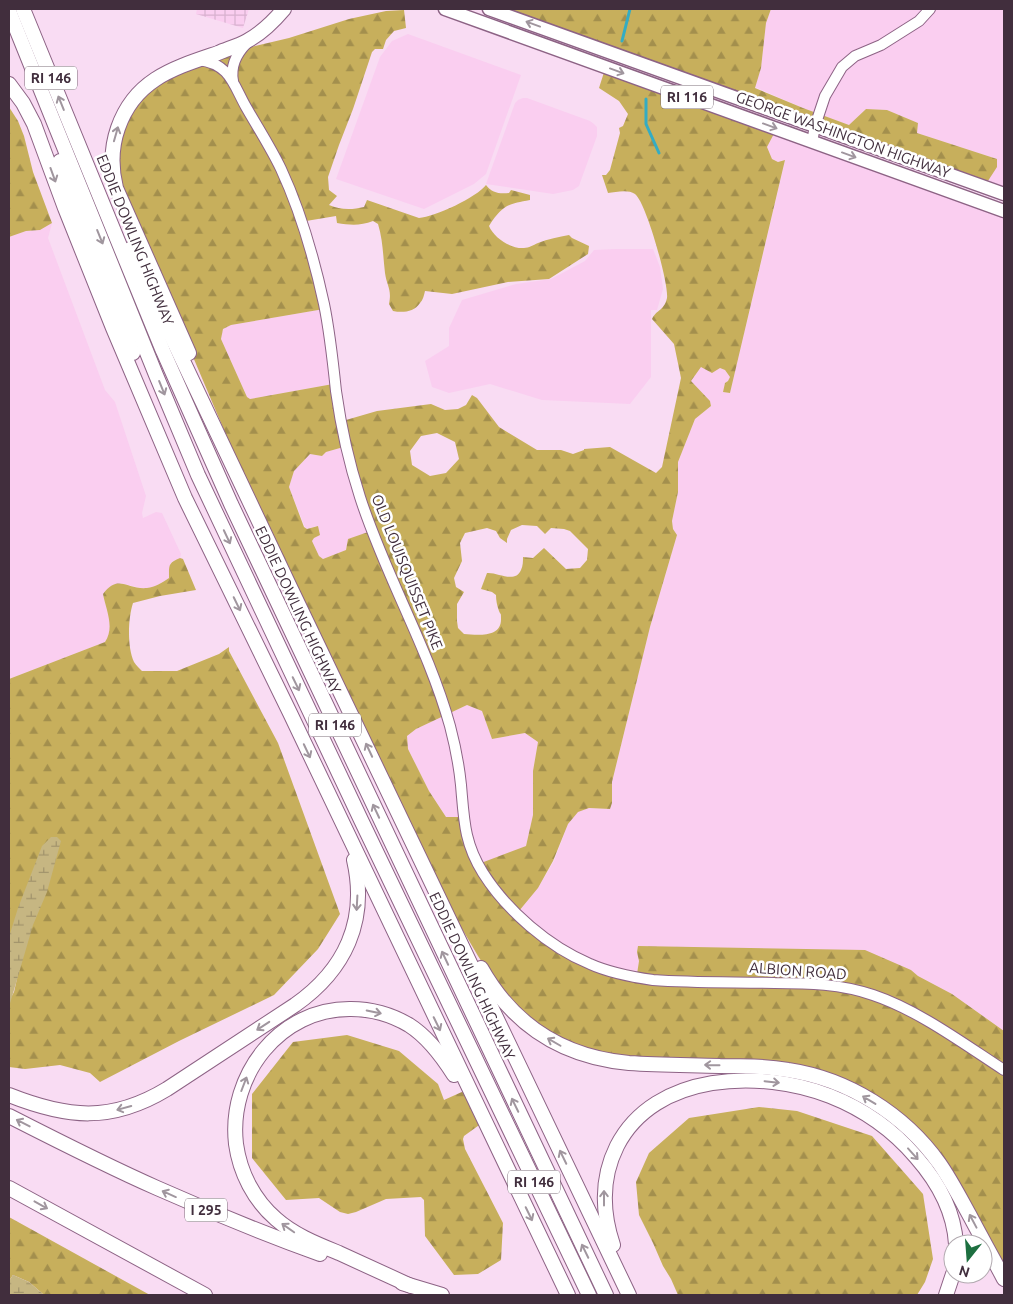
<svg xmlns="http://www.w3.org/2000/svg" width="1013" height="1304" viewBox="0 0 1013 1304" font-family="Ubuntu,sans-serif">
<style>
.built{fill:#facef0}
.industrial{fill:url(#industrial-grid)}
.forest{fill:url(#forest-firs);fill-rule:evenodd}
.wetland{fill:url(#wetland-marsh)}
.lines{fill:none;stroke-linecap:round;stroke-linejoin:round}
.stream{stroke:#34acc3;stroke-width:3}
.minor-casing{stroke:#8d6385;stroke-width:12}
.major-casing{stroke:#8d6385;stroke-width:15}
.highway-casing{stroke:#8d6385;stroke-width:16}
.minor{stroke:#fff;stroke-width:10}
.major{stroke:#fff;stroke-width:12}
.highway{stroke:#fff;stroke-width:14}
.oneway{stroke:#a0969e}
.labels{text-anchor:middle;stroke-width:5;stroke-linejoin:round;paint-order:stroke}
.shield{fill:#fff;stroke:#7a6d77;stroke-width:1}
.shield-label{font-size:14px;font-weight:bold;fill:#412e3d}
.street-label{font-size:15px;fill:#412e3d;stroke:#fff}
</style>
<defs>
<pattern id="industrial-grid" width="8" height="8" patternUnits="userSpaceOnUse" patternTransform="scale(1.25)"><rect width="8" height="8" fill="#facef0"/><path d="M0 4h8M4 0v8" fill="none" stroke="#d8b1cf"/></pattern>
<pattern id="forest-firs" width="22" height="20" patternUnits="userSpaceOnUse" patternTransform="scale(1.25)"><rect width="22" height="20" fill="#c7af5c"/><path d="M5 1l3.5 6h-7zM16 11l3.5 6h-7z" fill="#a38f4d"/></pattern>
<pattern id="wetland-marsh" width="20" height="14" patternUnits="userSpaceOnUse" patternTransform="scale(1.25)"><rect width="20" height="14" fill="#c6b682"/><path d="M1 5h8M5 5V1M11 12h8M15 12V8" fill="none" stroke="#a2946c"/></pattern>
</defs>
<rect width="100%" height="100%" fill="#f9dcf3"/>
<!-- built -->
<g class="built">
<path d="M771 9H1004V191L986 184 997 159 917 133 918 123 887 110 866 109 849 125 803 108 755 87 761 68 766 23Z"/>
<path d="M408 34 521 75 486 174 474 184 424 209 336 179 380 57 392 41Z"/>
<path d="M523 98H527L590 121 594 124 597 127V136L580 183 579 186 573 190 553 194 486 184 515 103 518 100Z"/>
<path d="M777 128 1004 209V1031L952 994 918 976 911 970 637 952 639 961 637 974 601 964 571 949 547 935 519 911 538 888 554 861 568 824 578 811 589 808 610 809 612 803V782L650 627 677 535 673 529 672 521 678 492V462L695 419 711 406 710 401 690 381 701 367 720 368 725 370 730 377 723 392 730 393 785 161 783 160 778 162 772 159 767 147Z"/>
<path d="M52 223 48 238 105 390 115 402 146 496 142 513 143 518 156 512 162 513 181 554 180 558 171 562 169 578 156 586 145 589 119 583 103 594 110 622 109 636 105 642 9 679V237L26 231 40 230Z"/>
<path d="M615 249H653L660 267 663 289 657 310H651V377L630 404 542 400 490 384 449 393 432 387 425 361 449 346V328L462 300 516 284 551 279 585 261 594 250Z"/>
<path d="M324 309 333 384 250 399 247 397 221 339 223 329 231 325Z"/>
<path d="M347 446 373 530 347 544 346 550 323 559 319 556 312 541 314 538 316 526 307 529 305 527 289 487 294 471 310 454 322 456 326 452Z"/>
<path d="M467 705 482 711 492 739 525 733 538 742 533 771V815L526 846 481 864 465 817H446L429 791 408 749 407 736 416 729Z"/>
</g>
<!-- industrial -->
<path class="industrial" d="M197 9H249L243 28 196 14Z"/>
<!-- forest -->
<g class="forest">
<path d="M498 9H771L766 23 761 68 755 88 803 108 849 125 866 109 887 110 918 123 917 133 997 159V167L986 184Z"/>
<path d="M404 10 406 28 394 31 386 40 383 49H375L372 52 353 109 339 145 328 177 329 190 337 196 329 205C340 210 352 210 364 207L367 200 419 218C435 217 477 197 486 185 492 193 499 194 509 193L511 190 530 195V200C507 204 502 206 489 226 494 238 511 249 524 248 529 248 533 245 538 243 548 239 559 237 569 235L572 238 589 246 588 254 549 279 508 282 452 294 425 291C424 295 423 300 420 303 414 312 403 313 393 311L389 304C392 289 387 287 385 273 383 256 383 240 378 224L373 221C360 226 350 225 337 223L336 216 306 221 324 309 231 325 223 329 221 339 247 397 250 399 333 384 346 420 377 411 431 404 445 410 458 409 466 405 472 395 477 398 499 427 537 450H561L573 454 584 450V449L610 447 656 473 662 467 681 378 674 344 652 319C657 309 664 311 667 298 669 284 646 202 635 194 628 189 616 192 608 193L602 175H606L610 170 620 133 619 128 623 126 628 114 619 101 599 88 606 66 777 128 767 147 772 159 778 162 785 160 730 393 723 392 725 383 728 381 730 377 725 370 720 368 712 373 701 367 691 381 710 401 711 406 695 419 678 462V492L672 521 673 529 677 535 650 627 612 782V803L610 809 589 808 578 812 568 824 553 861 538 888 519 911 547 935 571 949 601 964 637 974 639 961 637 952 638 946 865 950 911 970 918 976 952 994 1004 1031V1272L945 1165 836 1080 614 1059 551 1036 511 1006 478 956 448 905 238 463 115 173 118 116 136 88 247 48 289 38 349 19 386 11ZM437 433 455 442 459 459 446 473 430 476 412 465 410 451 421 436ZM347 446 371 531 348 539 346 550 323 559 319 556 312 541 314 538 320 535 318 526 307 529 304 527 289 487 294 471 310 454 322 456 326 452ZM522 525 537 526 545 534 551 528 564 529 570 531 588 549 587 560 580 568 566 569 544 548 533 558 523 557C523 561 523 566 521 570 515 584 498 572 487 573L481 589 492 592 496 595C496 600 497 606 499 611 501 616 501 612 501 618 502 638 478 635 464 634L458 628 457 621V604L464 592 456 587 454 578 462 561 460 543 465 533 487 528 496 531 500 538 507 543V539L511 530ZM467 705 482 711 492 739 525 733 538 742 533 771V815L526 846 481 863 465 817H446L429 791 408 749 407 736 416 729Z"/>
<path d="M9 107 18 121 24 136 33 172 52 223 40 230 26 231 9 237Z"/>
<path d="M180 558 183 559 196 590 160 596 133 603C128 618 127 647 134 662 136 665 140 669 142 671H177L219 654 229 647V651L278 743 340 914 318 949 274 995 179 1041 100 1082 90 1073 60 1065 25 1069 9 1067V1001L14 992 20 965 9 950V679L105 642C115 627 106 610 103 594 118 573 128 590 147 588 155 587 162 583 169 578 169 565 168 563 180 558Z"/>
<path d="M347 1035 399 1051 438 1084 444 1100 464 1091 482 1123 464 1136 463 1139 465 1149 503 1223 501 1260 478 1274 454 1275 425 1236 424 1200 421 1197 386 1199 356 1212 348 1214 340 1212 319 1198 286 1200 252 1158V1094L293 1042Z"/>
<path d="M759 1107 797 1111 872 1136 923 1194 933 1259 925 1282 917 1295H678L671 1279 663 1266 653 1243 639 1215 636 1182 649 1153 689 1118Z"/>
<path d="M9 1217 150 1295H44L29 1282 13 1275 9 1281Z"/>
</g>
<!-- wetland -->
<g class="wetland">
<path d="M51 837H57L61 841 47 892 33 925 9 1007V937L18 908 42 846Z"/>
<path d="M13 1275 29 1282 44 1295H9V1281Z"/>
</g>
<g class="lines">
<!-- stream -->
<g class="stream">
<path d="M622 41 630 9"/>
<path d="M646 99V124L659 153"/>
</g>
<!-- minor casing -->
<g class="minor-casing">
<g id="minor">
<path d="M199 60C230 64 233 84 246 107 258 128 271 148 281 169 301 212 314 258 324 304 330 333 333 362 336 391 341 427 349 463 360 497 385 575 428 647 450 726 455 745 459 765 461 785 464 819 464 843 483 873 507 911 549 947 590 964 610 973 632 977 653 980 694 983 735 982 775 983 808 983 841 984 873 995 918 1010 964 1044 1004 1070"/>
<path d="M233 81C230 65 237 53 247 43"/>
<path d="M812 142 815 126 825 96 842 67 855 56 881 45 919 21 930 9"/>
</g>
</g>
<!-- major casing -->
<g class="major-casing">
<g id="major">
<path d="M445 9 1004 211"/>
<path d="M489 9 1004 194"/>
</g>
</g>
<!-- highway casing -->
<g class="highway-casing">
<g id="highway">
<path d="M23 9 163 351 231 504 606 1295"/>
<path d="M9 11 156 375 198 475 361 820 589 1295"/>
<path d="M9 84 23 103 34 124 65 208 113 328 185 498 290 713 568 1295"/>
<path d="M60 161 133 353"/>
<path d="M130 249 290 587 629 1295"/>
<path d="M189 353 116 188C111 168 111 148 118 128 135 79 174 68 218 53 227 49 238 46 247 41 262 33 273 22 284 9"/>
<path d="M481 968C513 1025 563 1057 629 1063 659 1065 689 1065 720 1066 743 1066 765 1066 788 1070 848 1079 904 1114 939 1163 951 1180 960 1198 970 1216 981 1237 993 1258 1004 1279"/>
<path d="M9 1095C67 1118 111 1123 167 1089L295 1005C345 970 368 921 354 860"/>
<path d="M9 1116C58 1141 107 1166 157 1188 211 1212 265 1234 320 1254"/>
<path d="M9 1188 205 1295"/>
<path d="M613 1245C602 1212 601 1178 617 1146 655 1072 761 1069 830 1096 863 1109 893 1130 916 1157 938 1182 954 1210 956 1244"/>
<path d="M402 1283 442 1295"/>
<path d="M411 1286C387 1275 363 1264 339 1253 317 1244 294 1235 276 1219 254 1200 240 1173 236 1144 228 1075 280 1008 351 1009 371 1009 392 1015 409 1025 428 1037 442 1056 454 1075"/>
<path d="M946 1295 953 1274"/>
</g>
</g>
<!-- minor -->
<use href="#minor" class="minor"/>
<!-- major -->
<use href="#major" class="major"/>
<!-- highway -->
<use href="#highway" class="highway"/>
</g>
<!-- one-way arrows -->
<defs><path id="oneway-shaft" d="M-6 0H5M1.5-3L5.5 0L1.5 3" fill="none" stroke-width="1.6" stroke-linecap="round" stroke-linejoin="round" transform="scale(1.25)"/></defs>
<g class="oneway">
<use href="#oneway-shaft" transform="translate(533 24) rotate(-160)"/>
<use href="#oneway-shaft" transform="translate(617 71) rotate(20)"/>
<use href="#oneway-shaft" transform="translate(61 103) rotate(-112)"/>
<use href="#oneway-shaft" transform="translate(770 126) rotate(20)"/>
<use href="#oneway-shaft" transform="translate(116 134) rotate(-74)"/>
<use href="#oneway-shaft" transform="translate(849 155) rotate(20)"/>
<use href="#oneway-shaft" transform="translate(53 175) rotate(70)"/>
<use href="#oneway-shaft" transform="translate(100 237) rotate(68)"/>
<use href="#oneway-shaft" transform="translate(162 388) rotate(68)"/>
<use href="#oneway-shaft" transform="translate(227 537) rotate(65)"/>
<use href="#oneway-shaft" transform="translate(237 604) rotate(64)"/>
<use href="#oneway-shaft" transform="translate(296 684) rotate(64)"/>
<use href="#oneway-shaft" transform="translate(369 750) rotate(-115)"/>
<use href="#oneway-shaft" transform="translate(307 751) rotate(65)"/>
<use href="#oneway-shaft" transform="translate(376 811) rotate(-115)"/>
<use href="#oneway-shaft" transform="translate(357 903) rotate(93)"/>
<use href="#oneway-shaft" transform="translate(445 958) rotate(-115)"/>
<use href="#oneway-shaft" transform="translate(374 1012) rotate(12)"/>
<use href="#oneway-shaft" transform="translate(437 1024) rotate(64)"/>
<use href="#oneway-shaft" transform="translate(263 1026) rotate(147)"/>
<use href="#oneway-shaft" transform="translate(554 1042) rotate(-150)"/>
<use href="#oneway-shaft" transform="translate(712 1065) rotate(-179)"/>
<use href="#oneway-shaft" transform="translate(772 1082) rotate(6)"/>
<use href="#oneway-shaft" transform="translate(244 1084) rotate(-69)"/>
<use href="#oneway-shaft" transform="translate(869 1100) rotate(-149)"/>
<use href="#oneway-shaft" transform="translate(515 1105) rotate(-116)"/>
<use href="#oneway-shaft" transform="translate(124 1108) rotate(165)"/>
<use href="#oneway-shaft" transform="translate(23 1123) rotate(-153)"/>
<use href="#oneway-shaft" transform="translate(913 1154) rotate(48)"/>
<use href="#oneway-shaft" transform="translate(563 1157) rotate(-116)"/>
<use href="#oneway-shaft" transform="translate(169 1194) rotate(-156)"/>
<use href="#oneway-shaft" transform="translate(604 1198) rotate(-90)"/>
<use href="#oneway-shaft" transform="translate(41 1205) rotate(29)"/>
<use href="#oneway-shaft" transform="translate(529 1214) rotate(64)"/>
<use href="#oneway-shaft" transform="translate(973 1221) rotate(-118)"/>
<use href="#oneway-shaft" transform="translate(288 1228) rotate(-145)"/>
<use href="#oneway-shaft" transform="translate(585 1251) rotate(-116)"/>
</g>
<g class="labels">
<!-- shield labels -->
<g class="shield">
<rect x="25" y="66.5" width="52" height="23" rx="4"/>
<rect x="661" y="85.5" width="52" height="23" rx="4"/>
<rect x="309" y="713.5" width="52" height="23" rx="4"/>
<rect x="508" y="1170.5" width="52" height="23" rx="4"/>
<rect x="185" y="1198.5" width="42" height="23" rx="4"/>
</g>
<g class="shield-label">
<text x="51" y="83">RI 146</text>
<text x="687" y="102">RI 116</text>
<text x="335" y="730">RI 146</text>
<text x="534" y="1187">RI 146</text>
<text x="206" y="1215">I 295</text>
</g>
<!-- street labels -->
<g class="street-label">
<text transform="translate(843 135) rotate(20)" y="5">GEORGE WASHINGTON HIGHWAY</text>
<text transform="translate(135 240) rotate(68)" y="5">EDDIE DOWLING HIGHWAY</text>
<text transform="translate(407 572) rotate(68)" y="5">OLD LOUISQUISSET PIKE</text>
<text transform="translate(298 610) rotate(65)" y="5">EDDIE DOWLING HIGHWAY</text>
<text transform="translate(798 971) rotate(4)" y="5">ALBION ROAD</text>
<text transform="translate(472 976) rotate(65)" y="5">EDDIE DOWLING HIGHWAY</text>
</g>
</g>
<!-- border -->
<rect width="1013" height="1304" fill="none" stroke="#412e3d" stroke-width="20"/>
<!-- north arrow -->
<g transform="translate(968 1259) rotate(197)"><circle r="24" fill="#ffffff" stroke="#b3abb1"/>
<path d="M0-4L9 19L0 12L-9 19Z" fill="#1d6f40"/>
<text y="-8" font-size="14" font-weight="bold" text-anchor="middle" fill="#412e3d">N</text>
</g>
</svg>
